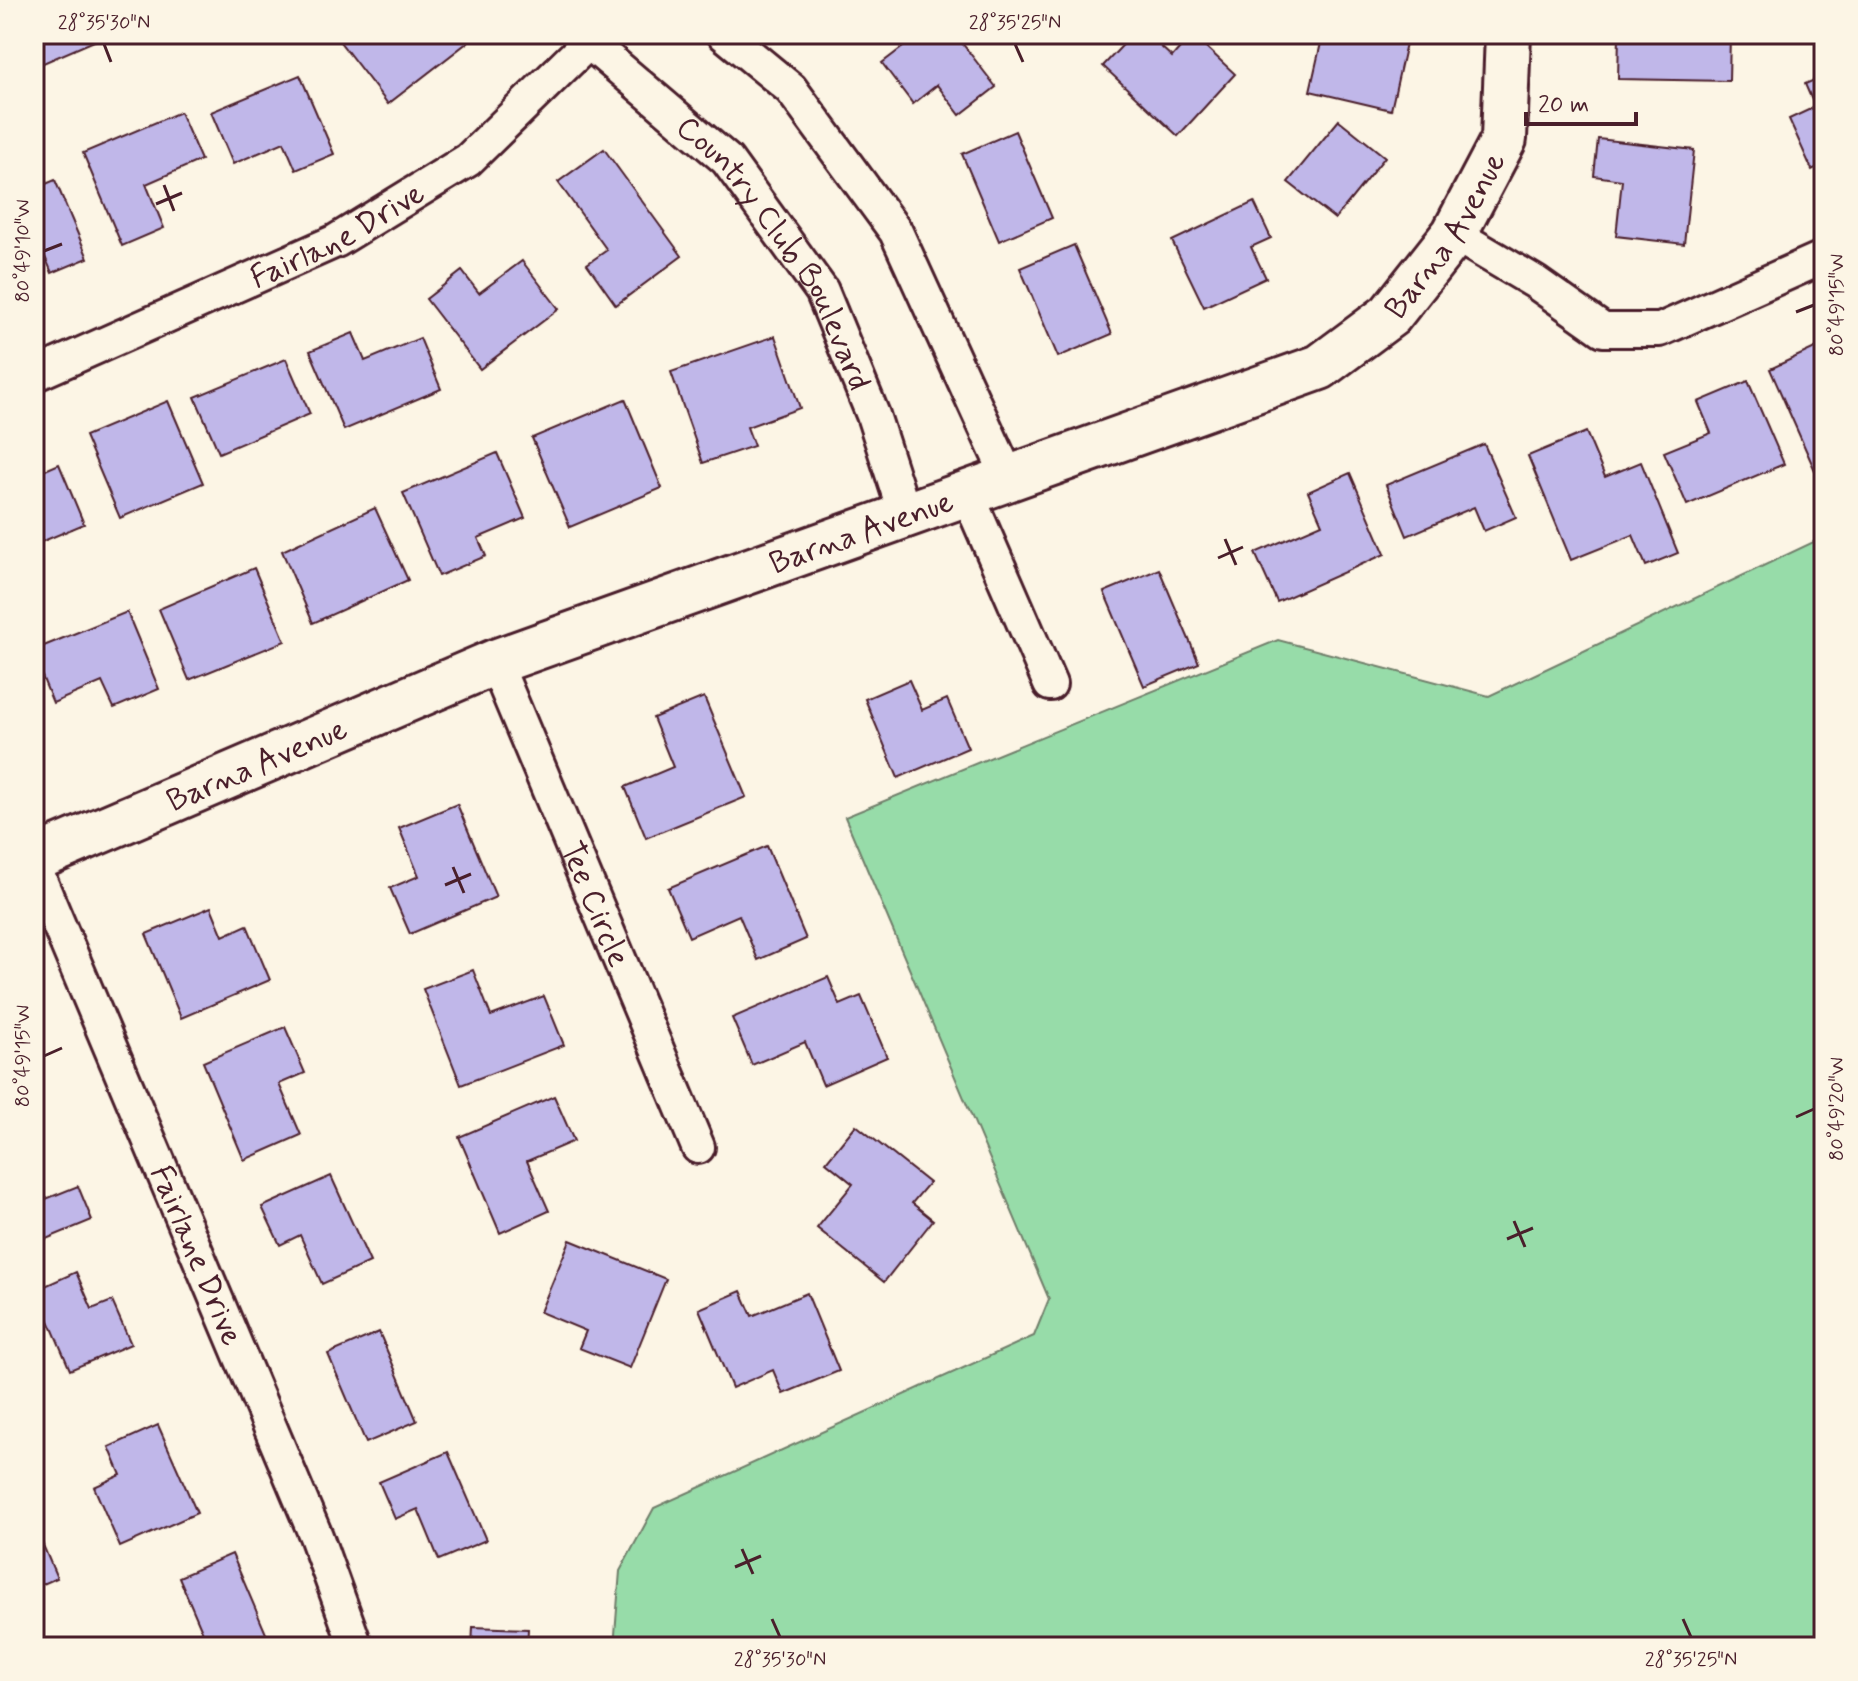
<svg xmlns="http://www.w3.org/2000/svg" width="1858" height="1681" viewBox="0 0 1858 1681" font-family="Mynerve,sans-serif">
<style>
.green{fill:#97dca9;stroke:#707e6a;stroke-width:2}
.building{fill:#c0b7e9;stroke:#4a1f2b;stroke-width:2}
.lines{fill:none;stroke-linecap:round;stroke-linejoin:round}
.street-casing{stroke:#4a1f2b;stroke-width:38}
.secondary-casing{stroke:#4a1f2b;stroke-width:50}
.street{stroke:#fcf5e5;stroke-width:32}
.secondary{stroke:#fcf5e5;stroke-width:44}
.ticks{fill:none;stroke:#4a1f2b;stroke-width:3}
.labels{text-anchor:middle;stroke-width:6;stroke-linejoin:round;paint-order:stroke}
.street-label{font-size:32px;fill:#4a1f2b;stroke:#fcf5e5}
.neatline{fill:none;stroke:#4a1f2b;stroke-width:3}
.ticks-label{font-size:20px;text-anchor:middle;fill:#4a1f2b}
</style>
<rect width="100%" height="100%" fill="#fcf5e5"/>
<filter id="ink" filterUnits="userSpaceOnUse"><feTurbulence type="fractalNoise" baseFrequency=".0125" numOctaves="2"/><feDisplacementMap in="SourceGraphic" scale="16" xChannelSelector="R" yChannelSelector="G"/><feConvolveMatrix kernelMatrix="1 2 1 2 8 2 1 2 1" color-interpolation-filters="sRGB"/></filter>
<g filter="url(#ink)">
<!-- green -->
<path class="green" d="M1824 537V1647H614L620 1571 654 1508 1034 1336 1049 1299 845 817 1278 640 1489 696Z"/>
<!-- building -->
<g class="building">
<path d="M34 34H105L106 36 34 67Z"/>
<path d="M334 34H462L468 42 388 104Z"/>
<path d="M920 34H955L996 87 960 115 937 85 913 104 882 63Z"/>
<path d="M1133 34H1147L1172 57 1192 34 1235 74 1178 136 1103 66Z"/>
<path d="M1323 34H1408L1391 110 1310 91Z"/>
<path d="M1619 34H1730L1729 81 1618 79Z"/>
<path d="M300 75 334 154 296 170 284 142 233 164 211 112Z"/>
<path d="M1824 76V164L1812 170 1789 119 1815 107 1805 84Z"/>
<path d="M180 112 201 160 146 184 164 228 122 246 83 153Z"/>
<path d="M1339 120 1385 157 1335 219 1288 182Z"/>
<path d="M1015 131 1052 218 999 241 962 154Z"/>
<path d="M1598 139 1694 150 1684 244 1616 236 1622 180 1594 176Z"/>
<path d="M604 149 682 256 616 305 587 264 607 250 558 182Z"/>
<path d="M55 180 88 258 52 273 39 243 34 245V189Z"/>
<path d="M1254 202 1271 238 1251 247 1266 278 1204 307 1172 241Z"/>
<path d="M1074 245 1112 334 1058 357 1020 268Z"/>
<path d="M522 261 559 309 480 369 426 299 462 271 479 293Z"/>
<path d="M353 333 365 361 420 338 441 389 344 430 310 351Z"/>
<path d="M775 336 800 408 747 427 754 446 703 463 671 372Z"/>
<path d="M1819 346 1824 356V482L1821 484 1770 369Z"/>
<path d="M286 359 310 414 219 453 195 397Z"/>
<path d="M1748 381 1784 464 1687 505 1664 452 1711 433 1698 402Z"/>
<path d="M625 399 662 488 570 527 532 438Z"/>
<path d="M168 401 203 483 120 518 85 436Z"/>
<path d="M1586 432 1605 477 1641 462 1678 553 1646 566 1633 535 1571 560 1528 456Z"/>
<path d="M1484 444 1516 517 1484 531 1474 507 1407 536 1386 485Z"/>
<path d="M497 453 525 518 478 538 486 556 439 576 403 493Z"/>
<path d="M59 464 84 524 34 545V475Z"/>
<path d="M1350 473 1385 554 1277 602 1255 553 1322 524 1308 492Z"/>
<path d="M375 508 408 580 313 623 282 551Z"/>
<path d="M254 568 285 641 189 680 159 609Z"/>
<path d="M1159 569 1199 663 1144 686 1104 592Z"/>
<path d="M127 612 159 689 114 708 102 682 53 703 34 657V650Z"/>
<path d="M909 680 922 710 947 699 968 748 898 778 865 699Z"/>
<path d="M704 697 746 797 646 838 625 787 673 767 653 718Z"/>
<path d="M457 804 496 897 410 934 390 888 419 876 399 828Z"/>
<path d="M767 846 806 939 758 960 739 915 689 937 668 888Z"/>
<path d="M211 907 223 936 247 925 270 980 181 1018 146 934Z"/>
<path d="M473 970 491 1016 544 996 564 1045 461 1085 423 989Z"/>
<path d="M828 977 840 1005 861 996 887 1057 823 1085 805 1042 752 1065 732 1018Z"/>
<path d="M285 1027 305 1073 279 1084 301 1135 244 1160 203 1062Z"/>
<path d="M554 1096 574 1141 527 1161 549 1211 500 1233 459 1137Z"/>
<path d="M856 1125 929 1183 912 1203 933 1220 884 1282 817 1228 853 1184 826 1162Z"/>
<path d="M34 1170 46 1199 78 1186 92 1220 34 1244Z"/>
<path d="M331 1176 370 1262 322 1284 300 1235 280 1245 262 1207Z"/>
<path d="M570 1240 666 1279 630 1368 579 1348 586 1331 540 1312Z"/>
<path d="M76 1272 92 1309 112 1301 131 1344 70 1370 36 1290Z"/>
<path d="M741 1291 752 1316 807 1293 839 1371 783 1394 773 1370 732 1388 699 1309Z"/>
<path d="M379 1332 417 1421 366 1443 328 1354Z"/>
<path d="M158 1425 197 1513 120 1547 94 1487 121 1475 109 1447Z"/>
<path d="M448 1452 486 1540 439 1560 418 1509 395 1519 379 1482Z"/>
<path d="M34 1524 57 1578 34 1588Z"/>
<path d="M232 1554 270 1643 260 1647H209L179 1577Z"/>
<path d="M473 1627 528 1629 527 1647H472Z"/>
</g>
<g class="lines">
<!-- street casing -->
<g class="street-casing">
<g id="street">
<path id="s1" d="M579 34 727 160 822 291 873 415 905 514"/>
<path d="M724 34 791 89 896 232 1008 477"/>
<path d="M1454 234 1535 282 1603 330H1660L1824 257"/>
<path id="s2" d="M34 375 336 241 468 160 597 34"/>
<path d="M966 491 1050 684"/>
<path id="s3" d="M495 662 698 1147"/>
<path id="s4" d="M34 866 316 1536 356 1647"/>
</g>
</g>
<!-- secondary casing -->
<g class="secondary-casing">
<g id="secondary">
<path id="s5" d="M34 859 495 662 1320 367 1390 315 1454 234 1504 139 1508 34"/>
</g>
</g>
<!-- street -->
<use href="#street" class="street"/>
<!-- secondary -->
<use href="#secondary" class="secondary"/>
</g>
</g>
<!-- ticks -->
<path class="ticks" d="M104 44 111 62M1015 44 1023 62M164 185 174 211M156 204 182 193M44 251 62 244M1796 312 1814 305M1225 539 1236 565M1218 558 1243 547M453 867 464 893M445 885 471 874M44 1056 62 1048M1796 1117 1814 1109M1514 1221 1525 1247M1507 1239 1533 1228M742 1549 753 1574M735 1567 761 1556M772 1619 780 1637M1683 1619 1691 1637"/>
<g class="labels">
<!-- street labels -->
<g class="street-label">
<text dy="11" stroke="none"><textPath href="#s5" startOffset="1562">Barna Avenue</textPath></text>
<text dy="11" stroke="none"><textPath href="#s2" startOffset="334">Fairlane Drive</textPath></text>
<text dy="11" stroke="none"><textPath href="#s1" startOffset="298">Country Club Boulevard</textPath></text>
<text dy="11" stroke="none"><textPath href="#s5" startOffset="890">Barna Avenue</textPath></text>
<text dy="11" stroke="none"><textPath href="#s5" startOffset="242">Barna Avenue</textPath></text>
<text dy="11" stroke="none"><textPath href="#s3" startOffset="262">Tee Circle</textPath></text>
<text dy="11" stroke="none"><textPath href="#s4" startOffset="422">Fairlane Drive</textPath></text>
</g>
</g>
<!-- margin -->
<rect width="1858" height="1681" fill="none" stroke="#fcf5e5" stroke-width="88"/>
<!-- scale -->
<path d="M1526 112v12h110v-12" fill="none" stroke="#4a1f2b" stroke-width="4"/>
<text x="1538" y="112" font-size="24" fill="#4a1f2b" stroke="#fcf5e5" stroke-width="6" paint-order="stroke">20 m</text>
<rect x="44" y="44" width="1770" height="1593" class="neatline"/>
<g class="ticks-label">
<text x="104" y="29">28°35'30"N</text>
<text x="1015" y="29">28°35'25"N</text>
<text transform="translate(22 251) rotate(-90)" y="7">80°49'10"W</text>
<text transform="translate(1836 305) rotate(-90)" y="7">80°49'15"W</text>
<text transform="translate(22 1056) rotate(-90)" y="7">80°49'15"W</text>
<text transform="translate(1836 1109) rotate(-90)" y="7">80°49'20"W</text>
<text x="780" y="1666">28°35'30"N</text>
<text x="1691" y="1666">28°35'25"N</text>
</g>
</svg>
